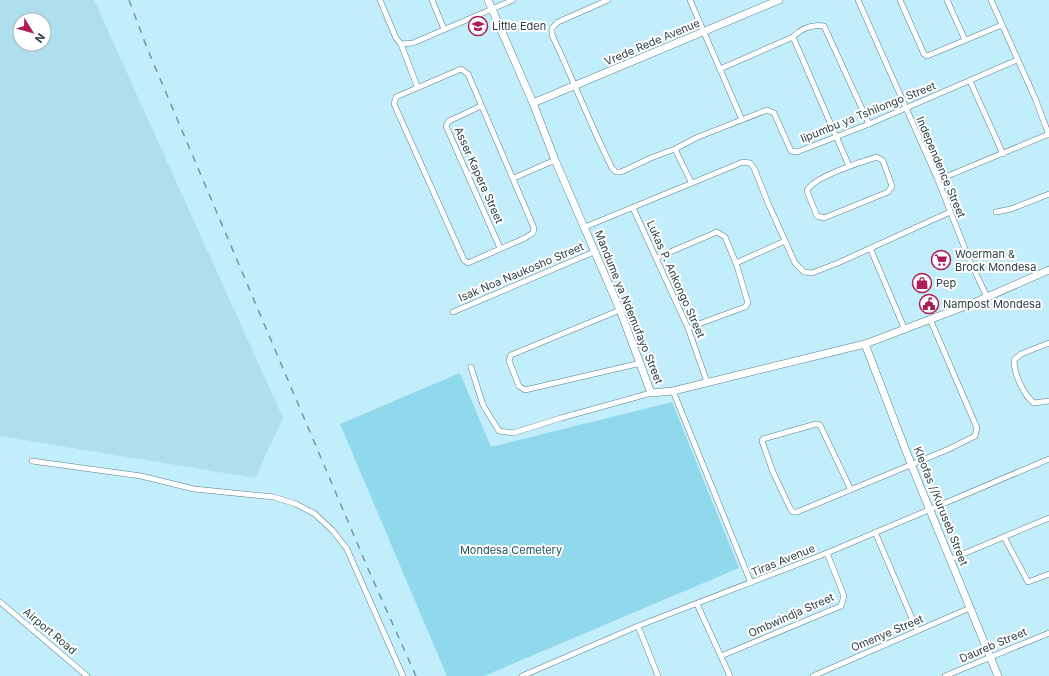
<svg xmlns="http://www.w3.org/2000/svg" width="1049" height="676" viewBox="0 0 1049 676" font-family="Inter,sans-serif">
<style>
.built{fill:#addfef;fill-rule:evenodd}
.green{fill:#90d8ec}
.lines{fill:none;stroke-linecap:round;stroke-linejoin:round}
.street-casing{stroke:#58808b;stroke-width:6}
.secondary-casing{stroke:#58808b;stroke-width:8}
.street{stroke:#fff;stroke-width:5}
.secondary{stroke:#fff;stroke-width:7}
.rail{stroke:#77959e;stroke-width:1.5;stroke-dasharray:7 7;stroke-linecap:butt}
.labels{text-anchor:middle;stroke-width:4;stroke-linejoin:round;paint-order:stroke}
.poi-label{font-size:11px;fill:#2f4045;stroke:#fff;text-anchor:start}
.street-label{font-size:11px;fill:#2f4045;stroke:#fff}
.park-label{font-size:11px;fill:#225461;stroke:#fff}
</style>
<rect width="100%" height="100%" fill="#c2edfa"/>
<!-- built -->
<g class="built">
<path d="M0 0H94L283 418 255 478 0 436ZM20 20H44V44H20Z"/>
<path d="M483 17 489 28 473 35 468 23Z"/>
</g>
<!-- green -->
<path class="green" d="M460 373 491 447 672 402 739 568 484 676H447L340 424Z"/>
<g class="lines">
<!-- street casing -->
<g class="street-casing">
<g id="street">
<path d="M380 0 396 38 401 44 413 43 513 0"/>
<path d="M432 0 444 29"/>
<path d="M608 0 558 22 552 28V35C573 79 590 124 612 168L616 172H621L653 157 675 149 698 137 767 110 774 113 791 151 797 152 869 124 1017 60"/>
<path d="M690 0 742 120"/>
<path d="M858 0 938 180 969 259 987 297"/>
<path d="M900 0 924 54 927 56 1002 25"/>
<path d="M947 0 965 40"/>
<path d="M991 0 1035 98 1049 135"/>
<path d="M793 37 849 166"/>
<path d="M401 44 417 86"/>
<path d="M461 69 468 74 534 228 533 233 525 238 468 263 464 260 394 104 396 97Z"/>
<path d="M720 69 793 37C802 28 812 24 824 26L869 124"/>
<path d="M970 81 1003 154"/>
<path d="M481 106 449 121 446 126 500 248"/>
<path d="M675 149 691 182"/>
<path d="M877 157 883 161 892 186 888 192 824 218 817 216 807 191C811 178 863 161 877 157Z"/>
<path d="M514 178 555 160"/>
<path d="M938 180 1049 134"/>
<path d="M633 208 688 328 707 382"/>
<path d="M996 212 1011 209 1049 194"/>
<path d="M585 227 743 162 750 163 754 168 768 203 795 263 804 272 812 273 838 263 950 212"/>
<path d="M871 250 905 330"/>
<path d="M656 258 717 232 725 237 736 263 748 303 745 307 688 328"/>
<path d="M736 263 785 241"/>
<path d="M620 310 511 355 509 361 519 386 525 390 641 363"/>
<path d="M453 312 596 251"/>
<path d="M1049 343 1021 354 1014 360C1014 374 1023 394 1034 403L1049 401"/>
<path d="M471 367 483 405 499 431 513 433 561 418 651 393"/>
<path d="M673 391 751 583"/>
<path d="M32 461 141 476 194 489 274 497 296 504 315 514 333 531 347 549 403 676"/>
<path d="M851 490 820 425 816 424 763 439 762 441 773 472 790 508 793 512H797L949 449 975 436 977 428 930 319"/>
<path d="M875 532 917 630"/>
<path d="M1004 537 1028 582 1049 574"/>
<path d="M951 559 1049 518"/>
<path d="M0 602 87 676"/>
<path d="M697 604 730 676"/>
<path d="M638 626 658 676"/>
<path d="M721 656 841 606 844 596 827 553"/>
<path d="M522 676 638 626 827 553 1049 459"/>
<path d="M813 676 970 608"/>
<path d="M945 676 1049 633"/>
</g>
</g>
<!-- secondary casing -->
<g class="secondary-casing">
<g id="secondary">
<path d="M488 0 533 103 555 160 620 310 651 393 673 391 865 344 971 304 1049 270"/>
<path d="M533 103 779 0"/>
<path d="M865 344 911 464 998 676"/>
</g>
</g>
<!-- street -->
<use href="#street" class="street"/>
<!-- secondary -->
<use href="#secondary" class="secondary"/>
<!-- rail -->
<path class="rail" d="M129 0 147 48 369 571 416 676"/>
</g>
<!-- icons -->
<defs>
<g id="school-ring" transform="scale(1)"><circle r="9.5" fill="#fff" stroke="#ac1e58" stroke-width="1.5"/><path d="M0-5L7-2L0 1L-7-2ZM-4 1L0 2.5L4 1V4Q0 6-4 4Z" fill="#ac1e58"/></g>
<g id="supermarket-ring" transform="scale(1)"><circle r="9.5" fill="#fff" stroke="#ac1e58" stroke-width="1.5"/><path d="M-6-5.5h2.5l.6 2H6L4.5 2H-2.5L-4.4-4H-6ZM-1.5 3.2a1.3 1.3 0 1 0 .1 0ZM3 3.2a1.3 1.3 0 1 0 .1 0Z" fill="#ac1e58"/></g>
<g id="shop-ring" transform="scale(1)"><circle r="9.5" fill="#fff" stroke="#ac1e58" stroke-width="1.5"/><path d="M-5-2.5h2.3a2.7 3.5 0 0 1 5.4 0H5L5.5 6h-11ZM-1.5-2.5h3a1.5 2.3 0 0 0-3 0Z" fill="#ac1e58"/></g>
<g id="civic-ring" transform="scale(1)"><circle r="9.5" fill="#fff" stroke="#ac1e58" stroke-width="1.5"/><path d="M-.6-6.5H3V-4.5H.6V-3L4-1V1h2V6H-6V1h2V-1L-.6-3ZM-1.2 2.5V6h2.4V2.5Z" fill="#ac1e58"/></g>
</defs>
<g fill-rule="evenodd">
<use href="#school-ring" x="478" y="26"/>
<use href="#supermarket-ring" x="941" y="260"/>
<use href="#shop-ring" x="922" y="283"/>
<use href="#civic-ring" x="929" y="304"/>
</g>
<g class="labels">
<!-- poi labels -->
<g class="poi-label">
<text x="492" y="30">Little Eden</text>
<text x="955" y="258">Woerman &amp;<tspan x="955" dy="13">Brock Mondesa</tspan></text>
<text x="936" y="287">Pep</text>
<text x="943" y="308">Nampost Mondesa</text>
</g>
<!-- street labels -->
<g class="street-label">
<text transform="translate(652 42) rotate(-23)" y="4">Vrede Rede Avenue</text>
<text transform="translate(868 112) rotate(-22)" y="4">Iipumbu ya Tshilongo Street</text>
<text transform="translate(941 167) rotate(67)" y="4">Independence Street</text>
<text transform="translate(479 175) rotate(66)" y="4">Asser Kapere Street</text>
<text transform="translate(521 272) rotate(-23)" y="4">Isak Noa Naukosho Street</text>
<text transform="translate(676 279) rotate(66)" y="4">Lukas P. Ankongo Street</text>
<text transform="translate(629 307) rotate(68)" y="4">Mandume ya Ndemufayo Street</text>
<text transform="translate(941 506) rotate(68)" y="4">Kleofas //Kuruseb Street</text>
<text transform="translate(783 560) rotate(-22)" y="4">Tiras Avenue</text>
<text transform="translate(791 615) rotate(-24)" y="4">Ombwindja Street</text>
<text transform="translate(50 631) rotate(40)" y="4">Airport Road</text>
<text transform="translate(887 633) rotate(-23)" y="4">Omenye Street</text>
<text transform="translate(993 645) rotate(-23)" y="4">Daureb Street</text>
</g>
<!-- park labels -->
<g class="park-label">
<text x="511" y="554">Mondesa Cemetery</text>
</g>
</g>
<!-- north arrow -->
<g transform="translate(32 32) rotate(127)"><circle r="19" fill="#ffffff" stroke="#acb3b5"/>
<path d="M0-3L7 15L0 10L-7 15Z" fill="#ac1e58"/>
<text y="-6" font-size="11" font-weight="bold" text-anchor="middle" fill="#2f4045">N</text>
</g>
</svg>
